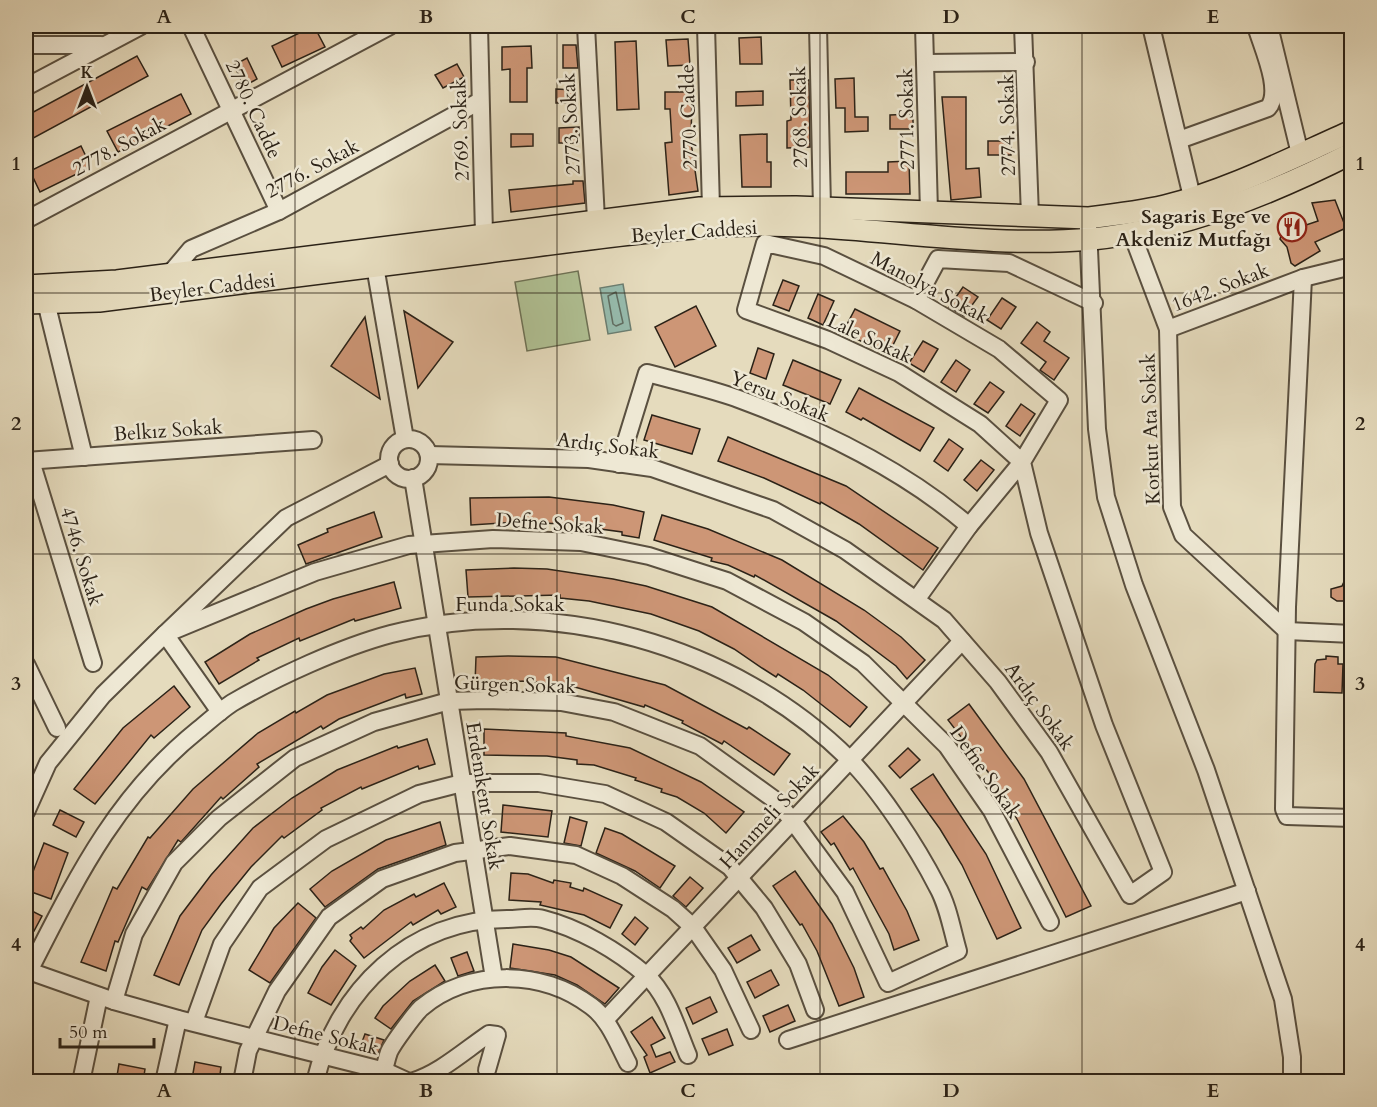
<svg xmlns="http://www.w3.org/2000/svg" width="1377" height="1107" viewBox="0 0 1377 1107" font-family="Cardo,serif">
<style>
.green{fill:#b0c194;stroke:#6e7256;stroke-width:1.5}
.water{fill:#96bbad;stroke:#6b7e71;stroke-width:1.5}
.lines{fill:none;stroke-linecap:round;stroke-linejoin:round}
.shore{stroke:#606e62;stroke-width:1.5}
.building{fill:#cd9676;stroke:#2b2217;stroke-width:1.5}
.minor-casing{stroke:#5a5040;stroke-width:20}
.major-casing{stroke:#2b2217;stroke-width:24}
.minor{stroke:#eee8d4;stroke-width:16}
.major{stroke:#e5dbbd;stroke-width:21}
.grid{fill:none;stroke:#2b2217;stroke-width:1.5;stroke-opacity:0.55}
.labels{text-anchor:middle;stroke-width:5;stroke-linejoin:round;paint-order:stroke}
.street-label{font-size:20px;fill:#2b2217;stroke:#eee8d4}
.poi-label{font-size:20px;font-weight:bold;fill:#2b2217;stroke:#eee8d4;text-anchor:end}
.neatline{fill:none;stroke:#2b2217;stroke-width:2}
.grid-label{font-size:20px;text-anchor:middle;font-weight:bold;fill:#2b2217}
</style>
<rect width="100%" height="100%" fill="#e5dbbd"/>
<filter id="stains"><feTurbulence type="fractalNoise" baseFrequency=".00333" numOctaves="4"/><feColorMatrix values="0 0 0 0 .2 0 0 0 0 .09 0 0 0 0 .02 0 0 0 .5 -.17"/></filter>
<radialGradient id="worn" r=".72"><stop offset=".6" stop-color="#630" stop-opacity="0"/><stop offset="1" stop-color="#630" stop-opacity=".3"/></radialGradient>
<!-- green -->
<path class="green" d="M578 271 590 340 527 351 515 282Z"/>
<!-- water -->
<path class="water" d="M623 284 631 330 608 334 600 288Z"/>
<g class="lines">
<!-- shore -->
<path class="shore" d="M616 292 623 323 616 326 613 324 608 296Z"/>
</g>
<!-- building -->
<g class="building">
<path d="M314 26 325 47 282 67 272 46Z"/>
<path d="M761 37 762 64H740L739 38Z"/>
<path d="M688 39 690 65 668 66 666 40Z"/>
<path d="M636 41 639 109 617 110 615 42Z"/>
<path d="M563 45H576L578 68H563Z"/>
<path d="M531 46 532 68H527V102H510V69L502 70V47Z"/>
<path d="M137 56 148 76 26 142V116Z"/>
<path d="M247 58 257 79 244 86 234 65Z"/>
<path d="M457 64 464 77 443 88 435 75Z"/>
<path d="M854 78 855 117H868V131L845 132V108H836L835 79Z"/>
<path d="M790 80H809L810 147 787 148V121L791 120Z"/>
<path d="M556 89 574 90V103H556Z"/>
<path d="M763 91V105L736 106V92Z"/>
<path d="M665 92H692L691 142 698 191 669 195 665 143 672 142 670 109H665Z"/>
<path d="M181 94 191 114 118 152 107 131Z"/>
<path d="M942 97H966V169L979 168 981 197 951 200Z"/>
<path d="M913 114V129H890V115Z"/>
<path d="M579 127V143H559V128Z"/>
<path d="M511 134H533V146L511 147Z"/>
<path d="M767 134V162H771V187H742L740 135Z"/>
<rect x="988" y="141" width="23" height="14"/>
<path d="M81 146 91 167 40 192 30 171Z"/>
<path d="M909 161 910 194H846V172H888V162Z"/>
<path d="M573 181H583L585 203 511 212 509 190 573 184Z"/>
<path d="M1335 200 1346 228 1315 242 1320 251 1295 266 1291 263 1287 247 1280 239 1282 233 1318 221 1312 203Z"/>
<path d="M783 280 799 286 789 311 773 305Z"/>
<path d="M963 287 978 297 964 316 949 307Z"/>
<path d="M818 294 834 301 823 325 808 318Z"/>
<path d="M1002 298 1016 307 1001 329 987 320Z"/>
<path d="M696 306 716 346 675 367 655 327Z"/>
<path d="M855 309 900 331 888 355 843 332Z"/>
<path d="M404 311 453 342 418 388Z"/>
<path d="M365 317 380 399 331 366Z"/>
<path d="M1037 322 1050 332 1044 341 1069 358 1054 380 1040 370 1046 362 1021 343Z"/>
<path d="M923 341 938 349 924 372 909 363Z"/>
<path d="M758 348 774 354 766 379 750 373Z"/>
<path d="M793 360 841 380 830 404 783 385Z"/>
<path d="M956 360 970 370 956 392 941 382Z"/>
<path d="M990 382 1004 392 988 413 974 404Z"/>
<path d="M859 388 934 428 920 451 863 418 861 420 846 412Z"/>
<path d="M1021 404 1035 414 1020 436 1006 426Z"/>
<path d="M652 415 700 429 692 454 644 440Z"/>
<path d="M728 437 846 486 938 548 923 570 859 524 821 502 820 504 764 478 718 461Z"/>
<path d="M949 439 963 449 948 471 934 461Z"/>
<path d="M981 460 994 470 977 491 964 480Z"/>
<path d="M549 497 613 505 644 512 639 538 622 535V532L563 524 519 522 471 525 470 498Z"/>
<path d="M374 512 382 537 306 564 298 545 328 532 327 529Z"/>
<path d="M662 515 708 529 782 560 864 610 901 637 925 660 907 679 896 666 836 621 755 575 754 577 728 565 711 561 712 558 654 540Z"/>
<path d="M1352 564V601H1337L1331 597V589L1342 586Z"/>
<path d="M514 568 547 569 613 579 646 586 712 607 828 675 867 707 850 727 803 690 778 674 776 677 762 668 734 649 699 631 651 614 589 601 560 598V595L468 597 466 570Z"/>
<path d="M394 582 401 608 355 621 354 619 300 641 299 638 257 658 259 660 219 684 205 662 250 634 306 609 333 599Z"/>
<path d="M508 656 556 657 665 685 747 729 749 727 790 754 774 775 724 741 722 744 682 723 683 721 645 705 644 707 568 685 525 681 475 684 476 657Z"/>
<path d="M1326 656 1338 657V664H1343L1342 693 1314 692 1315 664 1317 660 1326 659Z"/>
<path d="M415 668 422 694 406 698 405 694 339 719 323 729 321 726 257 764 259 767 223 799 221 797 181 842 178 840 147 890 142 887 118 942 115 941 106 971 81 962 113 887 117 889 148 837 150 838 193 789 258 733 295 711 296 713 327 695 384 674Z"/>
<path d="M174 686 190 707 154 738 151 735 95 804 74 789 123 728Z"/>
<path d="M969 704 1024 779 1091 906 1066 917 1018 821 995 781 948 720Z"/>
<path d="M484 729 566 733V736L630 748 701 782 744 812 726 833 704 813 677 797 661 792 662 789 635 780 636 778 594 765 577 764V760L547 756 484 755Z"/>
<path d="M427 739 435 764 419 769 418 766 362 789 361 787 321 808 322 810 284 838 282 836 251 867 221 904 202 930 179 985 154 975 180 916 211 875 253 828 292 798 337 770 397 746 398 748Z"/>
<path d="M908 748 920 760 900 778 889 766Z"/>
<path d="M933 774 986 854 1021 928 997 939 962 865 940 829 911 789Z"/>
<path d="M503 805 552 811 548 837 501 832Z"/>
<path d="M60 810 84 822 76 837 53 825Z"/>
<path d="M843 816 864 842 880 869 883 868 907 911 919 940 894 950 889 934 853 868 850 870 834 843 831 845 821 832Z"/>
<path d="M570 817 587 822 581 846 564 843Z"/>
<path d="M440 822 446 845 378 869 325 907 310 889 332 871 386 840Z"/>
<path d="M605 828 622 834 675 866 660 888 635 871 596 853Z"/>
<path d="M44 843 68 853 51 899 26 890Z"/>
<path d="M795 871 832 924 854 968 864 997 839 1006 817 951 802 924 800 925 773 886Z"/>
<path d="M511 873 528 874 553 883 554 880 571 883 570 887 583 891 584 888 622 905 610 928 584 915 540 905 541 902 509 900Z"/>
<path d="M690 877 703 888 686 907 673 896Z"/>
<path d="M444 883 456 907 441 914 438 910 413 925 411 922 364 958 350 941 352 938 350 935 361 927 363 929 384 910 414 894 416 897Z"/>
<path d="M298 903 316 918 270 983 249 970 274 928Z"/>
<path d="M26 908 42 916 34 931 26 927Z"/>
<path d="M635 917 648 928 635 945 622 934Z"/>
<path d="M751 935 760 950 737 963 728 948Z"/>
<path d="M513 944 549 950 571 957 619 988 605 1004 577 985 555 975 510 968Z"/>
<path d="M335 950 356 966 331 1005 308 993 322 967Z"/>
<path d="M467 952 474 971 458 976 451 958Z"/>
<path d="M435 965 445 981 413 1001 391 1029 375 1018 383 1006 410 981Z"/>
<path d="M771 970 779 985 755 998 747 982Z"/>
<path d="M710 997 717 1012 693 1024 686 1008Z"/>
<path d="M788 1005 795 1021 770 1032 763 1016Z"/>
<path d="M652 1017 665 1038 651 1045 656 1057 670 1052 675 1062 650 1073 644 1057 647 1055 631 1032Z"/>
<path d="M727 1029 733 1045 709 1055 702 1039Z"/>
<path d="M365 1034 384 1040 377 1056 359 1050Z"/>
<path d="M195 1062 221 1067 219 1082 192 1079Z"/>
<path d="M119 1064 145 1069 143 1082H116Z"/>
</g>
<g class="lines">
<!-- minor casing -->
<g class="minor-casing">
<g id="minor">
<path d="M191 26 279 211"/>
<path d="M479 26 484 234"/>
<path d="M586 26 596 220"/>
<path d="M706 26 711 208"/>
<path d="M818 26 822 208"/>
<path d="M924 26 929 212"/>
<path d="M1023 26 1030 216"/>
<path d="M1151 26 1192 197"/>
<path d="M1269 26 1300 154"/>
<path d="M26 45H101"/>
<path d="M926 63 1026 62"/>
<path d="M26 87 141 26"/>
<path d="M1179 140 1268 108C1283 91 1262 47 1256 26"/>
<path d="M26 220 390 26"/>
<path d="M1088 227 1097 429 1106 497 1134 585 1206 770 1283 999 1292 1057V1082"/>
<path d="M1132 234 1168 329 1303 278 1352 266"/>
<path d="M375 266 405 439"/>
<path d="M169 275 191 249 279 211 480 101"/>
<path d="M1303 278 1287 607 1284 809 1287 816 1352 818"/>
<path d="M916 300 938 259 1009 263 1094 303"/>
<path d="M46 302 84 457"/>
<path d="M1168 329 1172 507 1183 535 1287 631 1352 634"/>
<circle cx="409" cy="459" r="20"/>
<path d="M429 455 589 459 652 468 773 510 845 550 944 620 998 682 1049 752 1130 895 1163 872 1104 725 1039 533 1022 462 980 424 899 373 828 340 746 310 765 243 824 256 916 300 999 349 1059 400 1022 462 969 526 916 600"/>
<path d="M26 461 313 440"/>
<path d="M31 461 93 663"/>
<path d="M619 464 647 373C677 381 707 388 736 398 817 428 903 469 969 526"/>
<path d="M413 478 494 978"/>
<path d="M26 664 57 728"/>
<path d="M220 712 165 634 286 518 390 464"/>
<path d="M26 812 48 763 103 695 165 634 315 572 409 545 493 539 581 542 649 556 727 581 804 622 863 663 947 746 992 811 1050 922"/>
<path d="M26 970 114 1001 178 1019 385 1071 409 1082"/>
<path d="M29 971C76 879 115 797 198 730 209 721 220 711 232 703 276 677 342 647 391 634 550 593 733 644 849 759 880 790 917 847 937 886 948 905 952 930 958 951L888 983 845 892 793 821 775 800 700 746 614 712 561 702 486 700 449 701 374 722 295 758 219 818 174 863 134 934 114 1001"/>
<path d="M605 1020 962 641"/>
<path d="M194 1022 222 944 260 888 326 839 419 794 462 783H539L605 794 666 822 730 867 764 908 798 964 815 1010"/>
<path d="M788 1040 1247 891"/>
<path d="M81 1082 99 996"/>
<path d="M164 1082 178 1019"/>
<path d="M242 1082 248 1051 277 991 329 917 382 879 455 853 510 846 576 855 622 876 673 909 693 927 723 970 751 1030"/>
<path d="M315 1082C337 990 411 919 507 919 518 919 532 916 543 919 579 928 618 951 646 975 668 995 677 1029 688 1055"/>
<path d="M378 1082C385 1072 385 1063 389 1052 393 1043 414 1015 421 1008 469 968 542 969 591 1006 609 1019 618 1044 628 1063"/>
<path d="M411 1082C439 1074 464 1051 489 1034L497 1035 487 1070"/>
</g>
</g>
<!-- major casing -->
<g class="major-casing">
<g id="major">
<path d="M26 286 117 281 700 208 796 207 1088 218C1113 215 1139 212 1165 206 1229 190 1291 158 1352 131"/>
<path d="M26 303 99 301C226 285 353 269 480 253 560 243 640 231 721 226 844 219 968 250 1092 239 1182 230 1271 194 1352 153"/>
</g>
</g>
<!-- minor -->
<use href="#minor" class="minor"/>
<!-- major -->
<use href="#major" class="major"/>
</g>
<!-- grid -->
<path class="grid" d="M295 26V1082M557 26V1082M820 26V1082M1082 26V1082M26 293H1352M26 554H1352M26 814H1352"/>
<!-- icons -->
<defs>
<g id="restaurant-ring" transform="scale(1.5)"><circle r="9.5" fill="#eee8d4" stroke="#8f2418" stroke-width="1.5"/><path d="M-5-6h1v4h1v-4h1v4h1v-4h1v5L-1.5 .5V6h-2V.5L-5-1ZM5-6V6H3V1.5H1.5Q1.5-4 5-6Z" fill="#8f2418"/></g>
</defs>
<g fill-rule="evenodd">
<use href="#restaurant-ring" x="1292" y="227"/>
</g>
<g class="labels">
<!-- street labels -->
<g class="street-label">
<text transform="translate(254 109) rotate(65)" y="7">2780. Cadde</text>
<text transform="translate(688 117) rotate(-92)" y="7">2770. Cadde</text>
<text transform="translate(799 117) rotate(-91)" y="7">2768. Sokak</text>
<text transform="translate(906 119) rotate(-91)" y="7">2771. Sokak</text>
<text transform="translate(570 124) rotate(-93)" y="7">2773. Sokak</text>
<text transform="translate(1007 125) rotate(-91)" y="7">2774. Sokak</text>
<text transform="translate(460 130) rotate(-92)" y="7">2769. Sokak</text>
<text transform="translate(119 146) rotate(-28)" y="7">2778. Sokak</text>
<text transform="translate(312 168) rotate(-28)" y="7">2776. Sokak</text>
<text transform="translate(694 231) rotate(-4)" y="7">Beyler Caddesi</text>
<text transform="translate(212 287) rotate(-7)" y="7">Beyler Caddesi</text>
<text transform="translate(930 287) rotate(28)" y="7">Manolya Sokak</text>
<text transform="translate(1220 287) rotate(-21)" y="7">1642. Sokak</text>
<text transform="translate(870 338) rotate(25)" y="7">Lale Sokak</text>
<text transform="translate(780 396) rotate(22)" y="7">Yersu Sokak</text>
<text transform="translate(1150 429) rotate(-92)" y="7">Korkut Ata Sokak</text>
<text transform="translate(168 430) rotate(-4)" y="7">Belkız Sokak</text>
<text transform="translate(608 445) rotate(7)" y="7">Ardıç Sokak</text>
<text transform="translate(550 523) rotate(4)" y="7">Defne Sokak</text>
<text transform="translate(82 556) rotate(73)" y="7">4746. Sokak</text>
<text x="510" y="611">Funda Sokak</text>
<text transform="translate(515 684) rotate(2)" y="7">Gürgen Sokak</text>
<text transform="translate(1040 706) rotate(54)" y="7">Ardıç Sokak</text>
<text transform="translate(986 772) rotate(55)" y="7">Defne Sokak</text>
<text transform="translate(485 796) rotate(81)" y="7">Erdemkent Sokak</text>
<text transform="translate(769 816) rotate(-47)" y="7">Hanımeli Sokak</text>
<text transform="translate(326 1035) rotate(14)" y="7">Defne Sokak</text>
</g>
<!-- poi labels -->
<g class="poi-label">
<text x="1271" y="223">Sagaris Ege ve<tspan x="1271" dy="23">Akdeniz Mutfağı</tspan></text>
</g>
</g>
<!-- margin -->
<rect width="1377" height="1107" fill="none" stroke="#e5dbbd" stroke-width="66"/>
<!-- north arrow -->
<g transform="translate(87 87)" stroke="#eee8d4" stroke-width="4.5" paint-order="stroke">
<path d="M0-4.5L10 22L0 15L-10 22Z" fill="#2b2217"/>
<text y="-9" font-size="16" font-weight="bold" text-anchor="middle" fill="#2b2217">K</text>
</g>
<!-- scale -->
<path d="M60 1038v9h94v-9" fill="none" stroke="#2b2217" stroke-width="3"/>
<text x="69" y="1038" font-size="18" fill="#2b2217" stroke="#eee8d4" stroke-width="4.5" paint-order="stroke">50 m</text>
<rect x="33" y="33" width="1311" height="1041" class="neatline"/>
<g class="grid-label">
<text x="164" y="23">A</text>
<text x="426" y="23">B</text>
<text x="688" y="23">C</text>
<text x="951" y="23">D</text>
<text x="1213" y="23">E</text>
<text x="16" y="170">1</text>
<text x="1360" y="170">1</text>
<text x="16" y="430">2</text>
<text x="1360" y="430">2</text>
<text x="16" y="690">3</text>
<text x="1360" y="690">3</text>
<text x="16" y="951">4</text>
<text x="1360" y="951">4</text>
<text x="164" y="1097">A</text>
<text x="426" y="1097">B</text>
<text x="688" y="1097">C</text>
<text x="951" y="1097">D</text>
<text x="1213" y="1097">E</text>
</g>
<rect width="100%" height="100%" filter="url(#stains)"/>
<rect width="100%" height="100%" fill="url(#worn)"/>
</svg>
